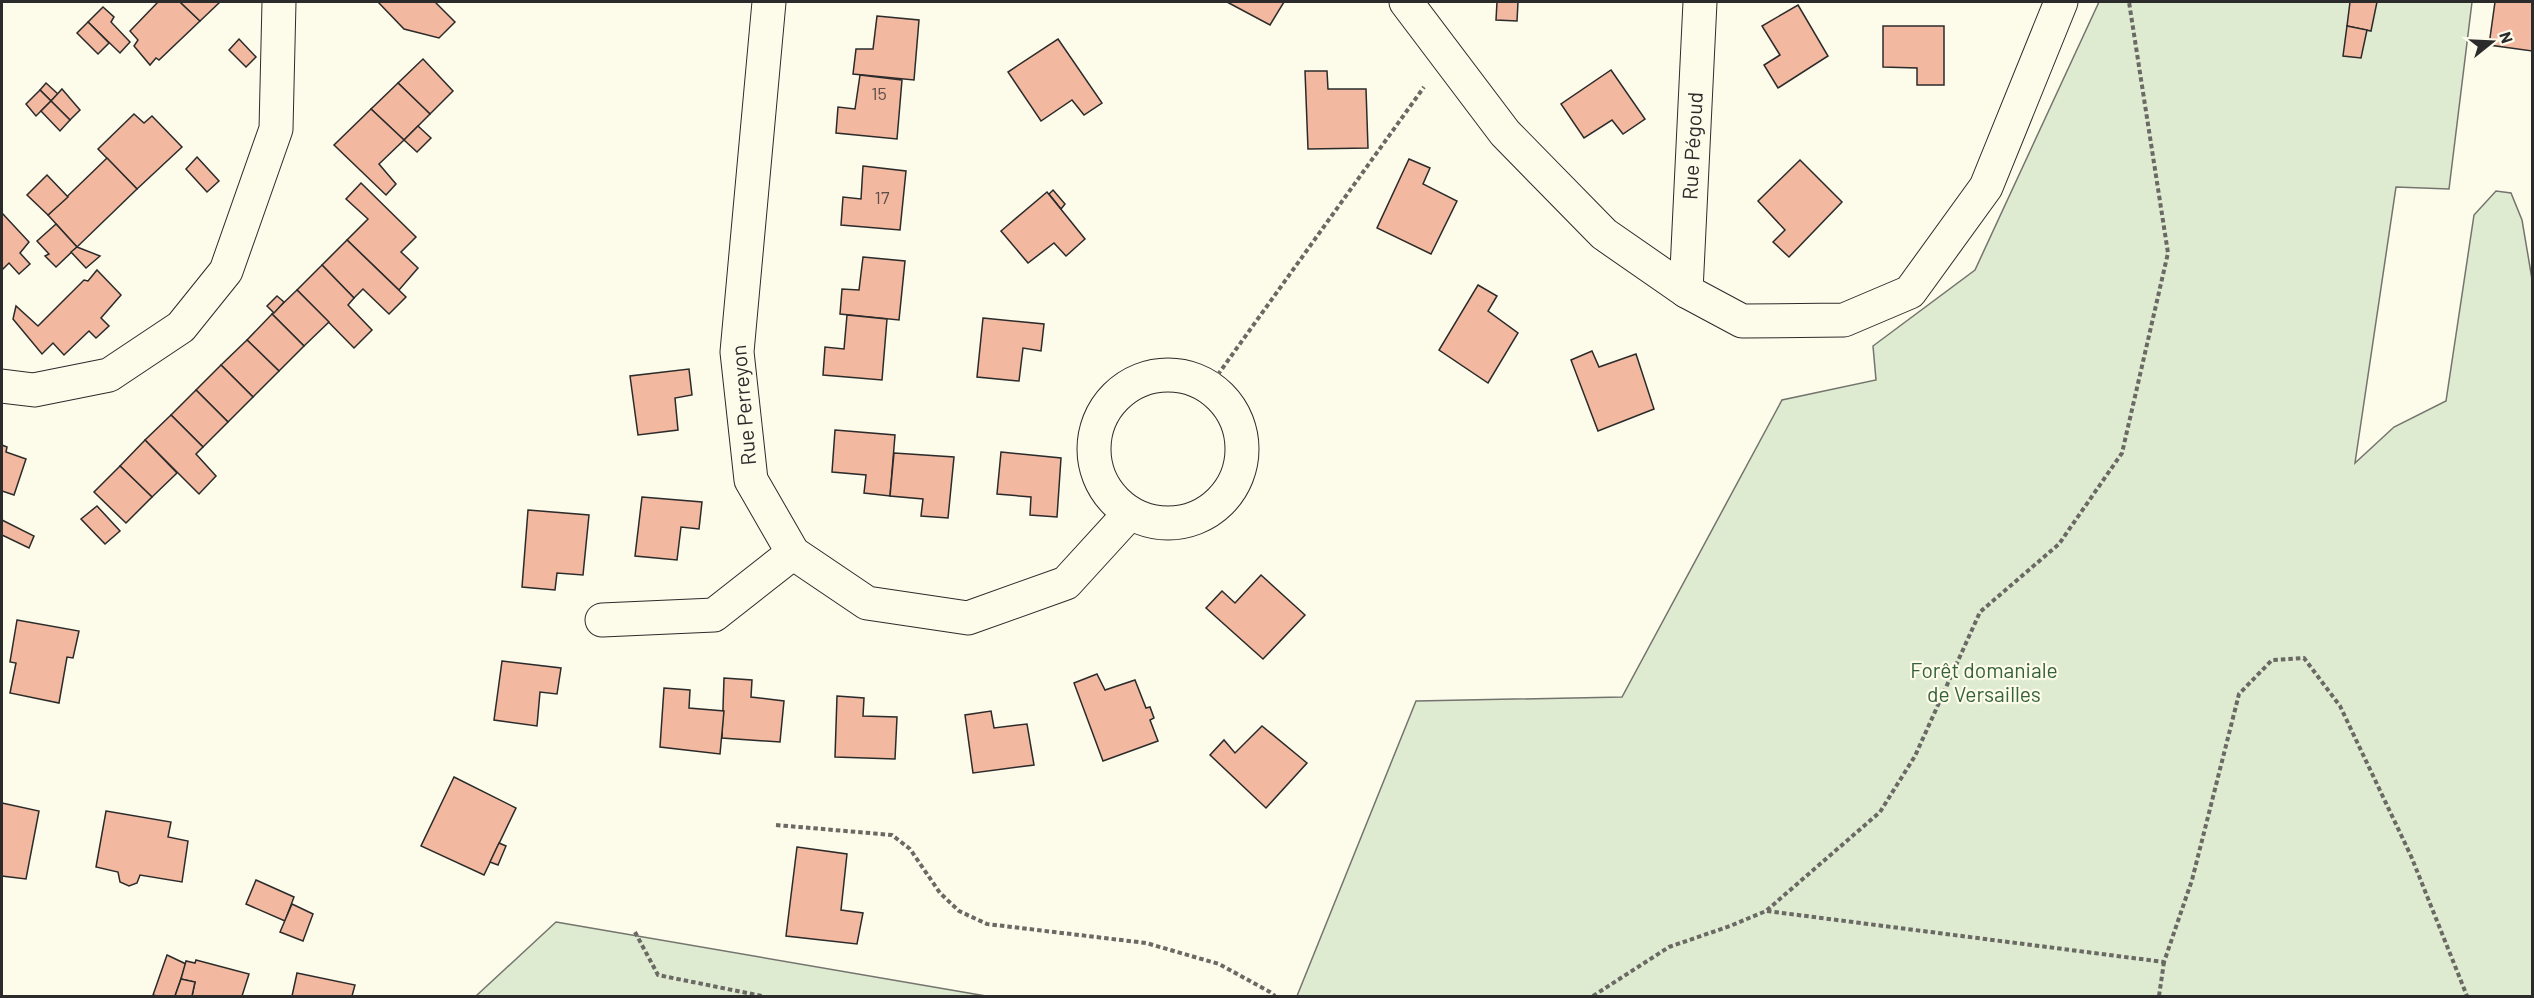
<svg xmlns="http://www.w3.org/2000/svg" width="2534" height="998" viewBox="0 0 2534 998" font-family="Barlow,sans-serif">
<style>
.green{fill:#deebd1;stroke:#74746e;stroke-width:1.5}
.building{fill:#f2b8a0;stroke:#2b2b2b;stroke-width:1.5}
.lines{fill:none;stroke-linecap:round;stroke-linejoin:round}
.minor-casing{stroke:#2b2b2b;stroke-width:35}
.path{stroke:#6a6964;stroke-width:4;stroke-dasharray:4.5 3;stroke-linecap:butt}
.minor{stroke:#fdfbea;stroke-width:33}
.labels{text-anchor:middle;stroke-width:4.5;stroke-linejoin:round;paint-order:stroke}
.number-label{font-size:18px;fill:#5d4e48}
.street-label{font-size:21px;fill:#2b2b2b;stroke:#fdfbea}
.park-label{font-size:21px;fill:#34623c;stroke:#fdfbea}
</style>
<rect width="100%" height="100%" fill="#fdfbea"/>
<!-- green -->
<g class="green">
<path d="M2099 2H2472L2449 189 2396 187 2355 463 2394 427 2446 401 2474 215 2496 191 2511 193 2522 220 2532 279V996H1297L1416 701 1622 697 1782 400 1876 380 1873 346 1975 270Z"/>
<path d="M556 922 986 996H476Z"/>
</g>
<!-- building -->
<g class="building">
<path d="M158 2H180L200 21 159 60 156 58 150 65 134 46 138 40 130 31Z"/>
<path d="M180 2H220L200 21Z"/>
<path d="M378 2H435L455 22 439 38 404 29Z"/>
<path d="M1227 2H1284L1270 25Z"/>
<path d="M1497 2H1518L1517 21 1496 20Z"/>
<path d="M2350 2H2377L2371 31 2347 26Z"/>
<path d="M2495 2H2532V51L2489 45Z"/>
<path d="M1798 5 1828 56 1778 88 1764 65 1780 55 1762 26Z"/>
<path d="M103 7 114 17 111 22 130 42 120 53 88 22Z"/>
<path d="M877 16 919 20 914 80 853 74 856 49H873Z"/>
<path d="M88 22 109 43 98 54 77 33Z"/>
<path d="M1883 26H1944V85H1917V68L1883 67Z"/>
<path d="M2347 26 2367 30 2361 58 2343 56Z"/>
<path d="M239 39 256 57 246 67 229 50Z"/>
<path d="M1058 39 1102 103 1084 115 1072 100 1041 121 1008 72Z"/>
<path d="M423 59 453 91 430 114 398 83Z"/>
<path d="M1611 70 1645 119 1623 134 1612 120 1584 138 1561 104Z"/>
<path d="M1305 71H1327L1328 89H1366L1368 148 1308 149Z"/>
<path d="M860 75 902 80 897 139 836 133 838 107 855 109Z"/>
<path d="M46 83 58 94 51 101 40 90Z"/>
<path d="M398 83 430 114 404 140 371 109Z"/>
<path d="M62 89 80 110 70 120 51 101Z"/>
<path d="M40 90 51 101 36 116 26 104Z"/>
<path d="M51 101 70 120 60 131 41 111Z"/>
<path d="M371 109 404 140 379 164 396 184 386 195 334 145Z"/>
<path d="M134 114 144 123 152 116 182 147 137 189 98 149Z"/>
<path d="M418 126 431 138 417 152 404 140Z"/>
<path d="M197 157 219 181 207 192 186 169Z"/>
<path d="M107 158 137 189 77 247 48 215Z"/>
<path d="M1409 159 1430 168 1423 184 1457 201 1431 254 1377 228Z"/>
<path d="M1800 160 1842 202 1789 257 1773 242 1785 230 1758 201Z"/>
<path d="M863 166 906 171 900 230 841 225 843 197 861 199Z"/>
<path d="M47 175 68 197 48 215 27 195Z"/>
<path d="M361 183 416 237 401 252 418 268 399 290 347 240 368 219 346 199Z"/>
<path d="M1053 190 1065 204 1061 209 1049 194Z"/>
<path d="M1047 192 1085 239 1066 256 1054 243 1028 263 1001 231Z"/>
<path d="M2 213 29 242 20 253 30 264 19 274 9 263 2 270Z"/>
<path d="M56 224 77 247 56 267 45 256 49 254 37 241Z"/>
<path d="M347 240 406 297 389 314 363 289 354 298 322 265Z"/>
<path d="M77 247 100 256 86 268 71 252Z"/>
<path d="M863 257 905 261 899 320 840 314 842 289 859 290Z"/>
<path d="M322 265 354 298 348 305 372 330 354 348 297 290Z"/>
<path d="M97 270 121 295 101 318 109 326 96 338 89 331 64 355 53 343 42 354 13 319 16 306 38 326 84 280 88 281Z"/>
<path d="M1478 285 1497 296 1488 311 1518 333 1488 383 1439 350Z"/>
<path d="M297 290 329 322 304 346 272 314Z"/>
<path d="M277 296 284 302 274 313 267 306Z"/>
<path d="M272 314 304 346 279 371 247 340Z"/>
<path d="M847 315 887 319 882 380 823 375 825 347 844 349Z"/>
<path d="M983 318 1044 324 1041 351 1023 348 1019 381 977 377Z"/>
<path d="M247 340 279 371 253 397 221 365Z"/>
<path d="M1592 351 1599 367 1636 354 1654 409 1598 431 1571 360Z"/>
<path d="M221 365 253 397 228 422 196 390Z"/>
<path d="M689 369 692 395 675 398 678 430 638 435 630 376Z"/>
<path d="M196 390 228 422 203 447 171 415Z"/>
<path d="M171 415 203 447 196 454 216 476 199 494 145 440Z"/>
<path d="M835 430 895 435 890 496 864 493 866 475 832 472Z"/>
<path d="M145 440 177 473 152 497 120 466Z"/>
<path d="M2 445 7 447 6 452 26 459 14 495 2 491Z"/>
<path d="M1001 452 1061 458 1057 517 1030 515 1031 497 997 494Z"/>
<path d="M894 453 954 457 948 518 921 516 923 499 890 496Z"/>
<path d="M120 466 152 497 126 523 94 492Z"/>
<path d="M642 497 702 502 699 529 681 527 677 560 635 556Z"/>
<path d="M97 506 120 531 105 544 81 519Z"/>
<path d="M528 510 589 515 583 575 557 573 555 590 522 587Z"/>
<path d="M2 520 34 536 29 548 2 535Z"/>
<path d="M1261 575 1305 615 1263 659 1206 608 1222 591 1235 603Z"/>
<path d="M17 620 79 631 73 658 67 657 59 703 10 693 16 663 10 662Z"/>
<path d="M502 661 561 668 557 694 540 692 537 726 494 720Z"/>
<path d="M1097 674 1105 690 1135 680 1146 708 1150 707 1154 718 1150 720 1158 741 1103 761 1074 683Z"/>
<path d="M724 678 752 680 751 697 784 701 780 742 722 738Z"/>
<path d="M664 688 690 690 689 708 724 711 720 754 660 747Z"/>
<path d="M837 696 864 698 863 716 897 717 895 759 835 757Z"/>
<path d="M991 711 994 728 1027 724 1034 765 973 773 965 715Z"/>
<path d="M1262 726 1307 763 1266 808 1210 755 1224 740 1235 753Z"/>
<path d="M454 777 516 808 484 875 421 846Z"/>
<path d="M2 803 39 811 26 879 2 876Z"/>
<path d="M106 811 171 822 168 837 188 841 182 882 140 875 137 883 129 886 120 882 118 872 96 867Z"/>
<path d="M499 843 506 846 498 865 490 862Z"/>
<path d="M797 847 847 854 841 910 863 913 857 944 786 936Z"/>
<path d="M256 880 294 897 285 921 246 904Z"/>
<path d="M292 904 313 914 303 941 280 932Z"/>
<path d="M167 955 186 964 175 996H157L153 995Z"/>
<path d="M196 960 249 974 242 996H192L195 982 181 979 186 961 195 963Z"/>
<path d="M297 973 355 985 352 996H292Z"/>
<path d="M181 979 195 982 192 996H175Z"/>
</g>
<g class="lines">
<!-- minor casing -->
<g class="minor-casing">
<g id="minor">
<path d="M769 2 737 352 751 480 793 553 867 603 968 618 1066 583 1129 514"/>
<path d="M1406 2 1505 133 1604 234 1686 291 1742 321 1844 320 1910 292 1986 187 2061 2"/>
<path d="M1686 291 1700 2"/>
<circle cx="1168" cy="449" r="74"/>
<path d="M2 386 34 390 109 375 181 327 226 271 276 129 279 2"/>
<path d="M602 620 714 615 793 553"/>
</g>
</g>
<!-- path -->
<g class="path">
<path d="M1209 387 1424 87"/>
<path d="M776 825 892 835 910 849 940 893 959 911 987 924 1146 943 1219 964 1270 992 1275 996"/>
<path d="M1767 911 2164 962 2192 880 2239 694 2272 660 2304 658 2340 706 2411 856 2467 996"/>
<path d="M635 932 658 975 762 996"/>
<path d="M1593 996 1669 947 1730 926 1766 911 1880 812 1915 756 1980 612 2059 544 2122 453 2168 253 2129 2"/>
<path d="M2159 996 2164 962"/>
</g>
<!-- minor -->
<use href="#minor" class="minor"/>
</g>
<g class="labels">
<!-- number labels -->
<g class="number-label">
<text x="879" y="100">15</text>
<text x="882" y="204">17</text>
</g>
<!-- street labels -->
<g class="street-label">
<text transform="translate(1693 146) rotate(-87)" y="7">Rue Pégoud</text>
<text transform="translate(744 405) rotate(-95)" y="7">Rue Perreyon</text>
</g>
<!-- park labels -->
<g class="park-label">
<text x="1984" y="678">Forêt domaniale<tspan x="1984" dy="24">de Versailles</tspan></text>
</g>
</g>
<!-- border -->
<rect width="2534" height="998" fill="none" stroke="#2b2b2b" stroke-width="6"/>
<!-- north arrow -->
<g transform="translate(2492 42) rotate(72)" stroke="#fdfbea" stroke-width="4.5" paint-order="stroke">
<path d="M0-4.5L10 22L0 15L-10 22Z" fill="#2b2b2b"/>
<text y="-9" font-size="16" font-weight="bold" text-anchor="middle" fill="#2b2b2b">N</text>
</g>
</svg>
